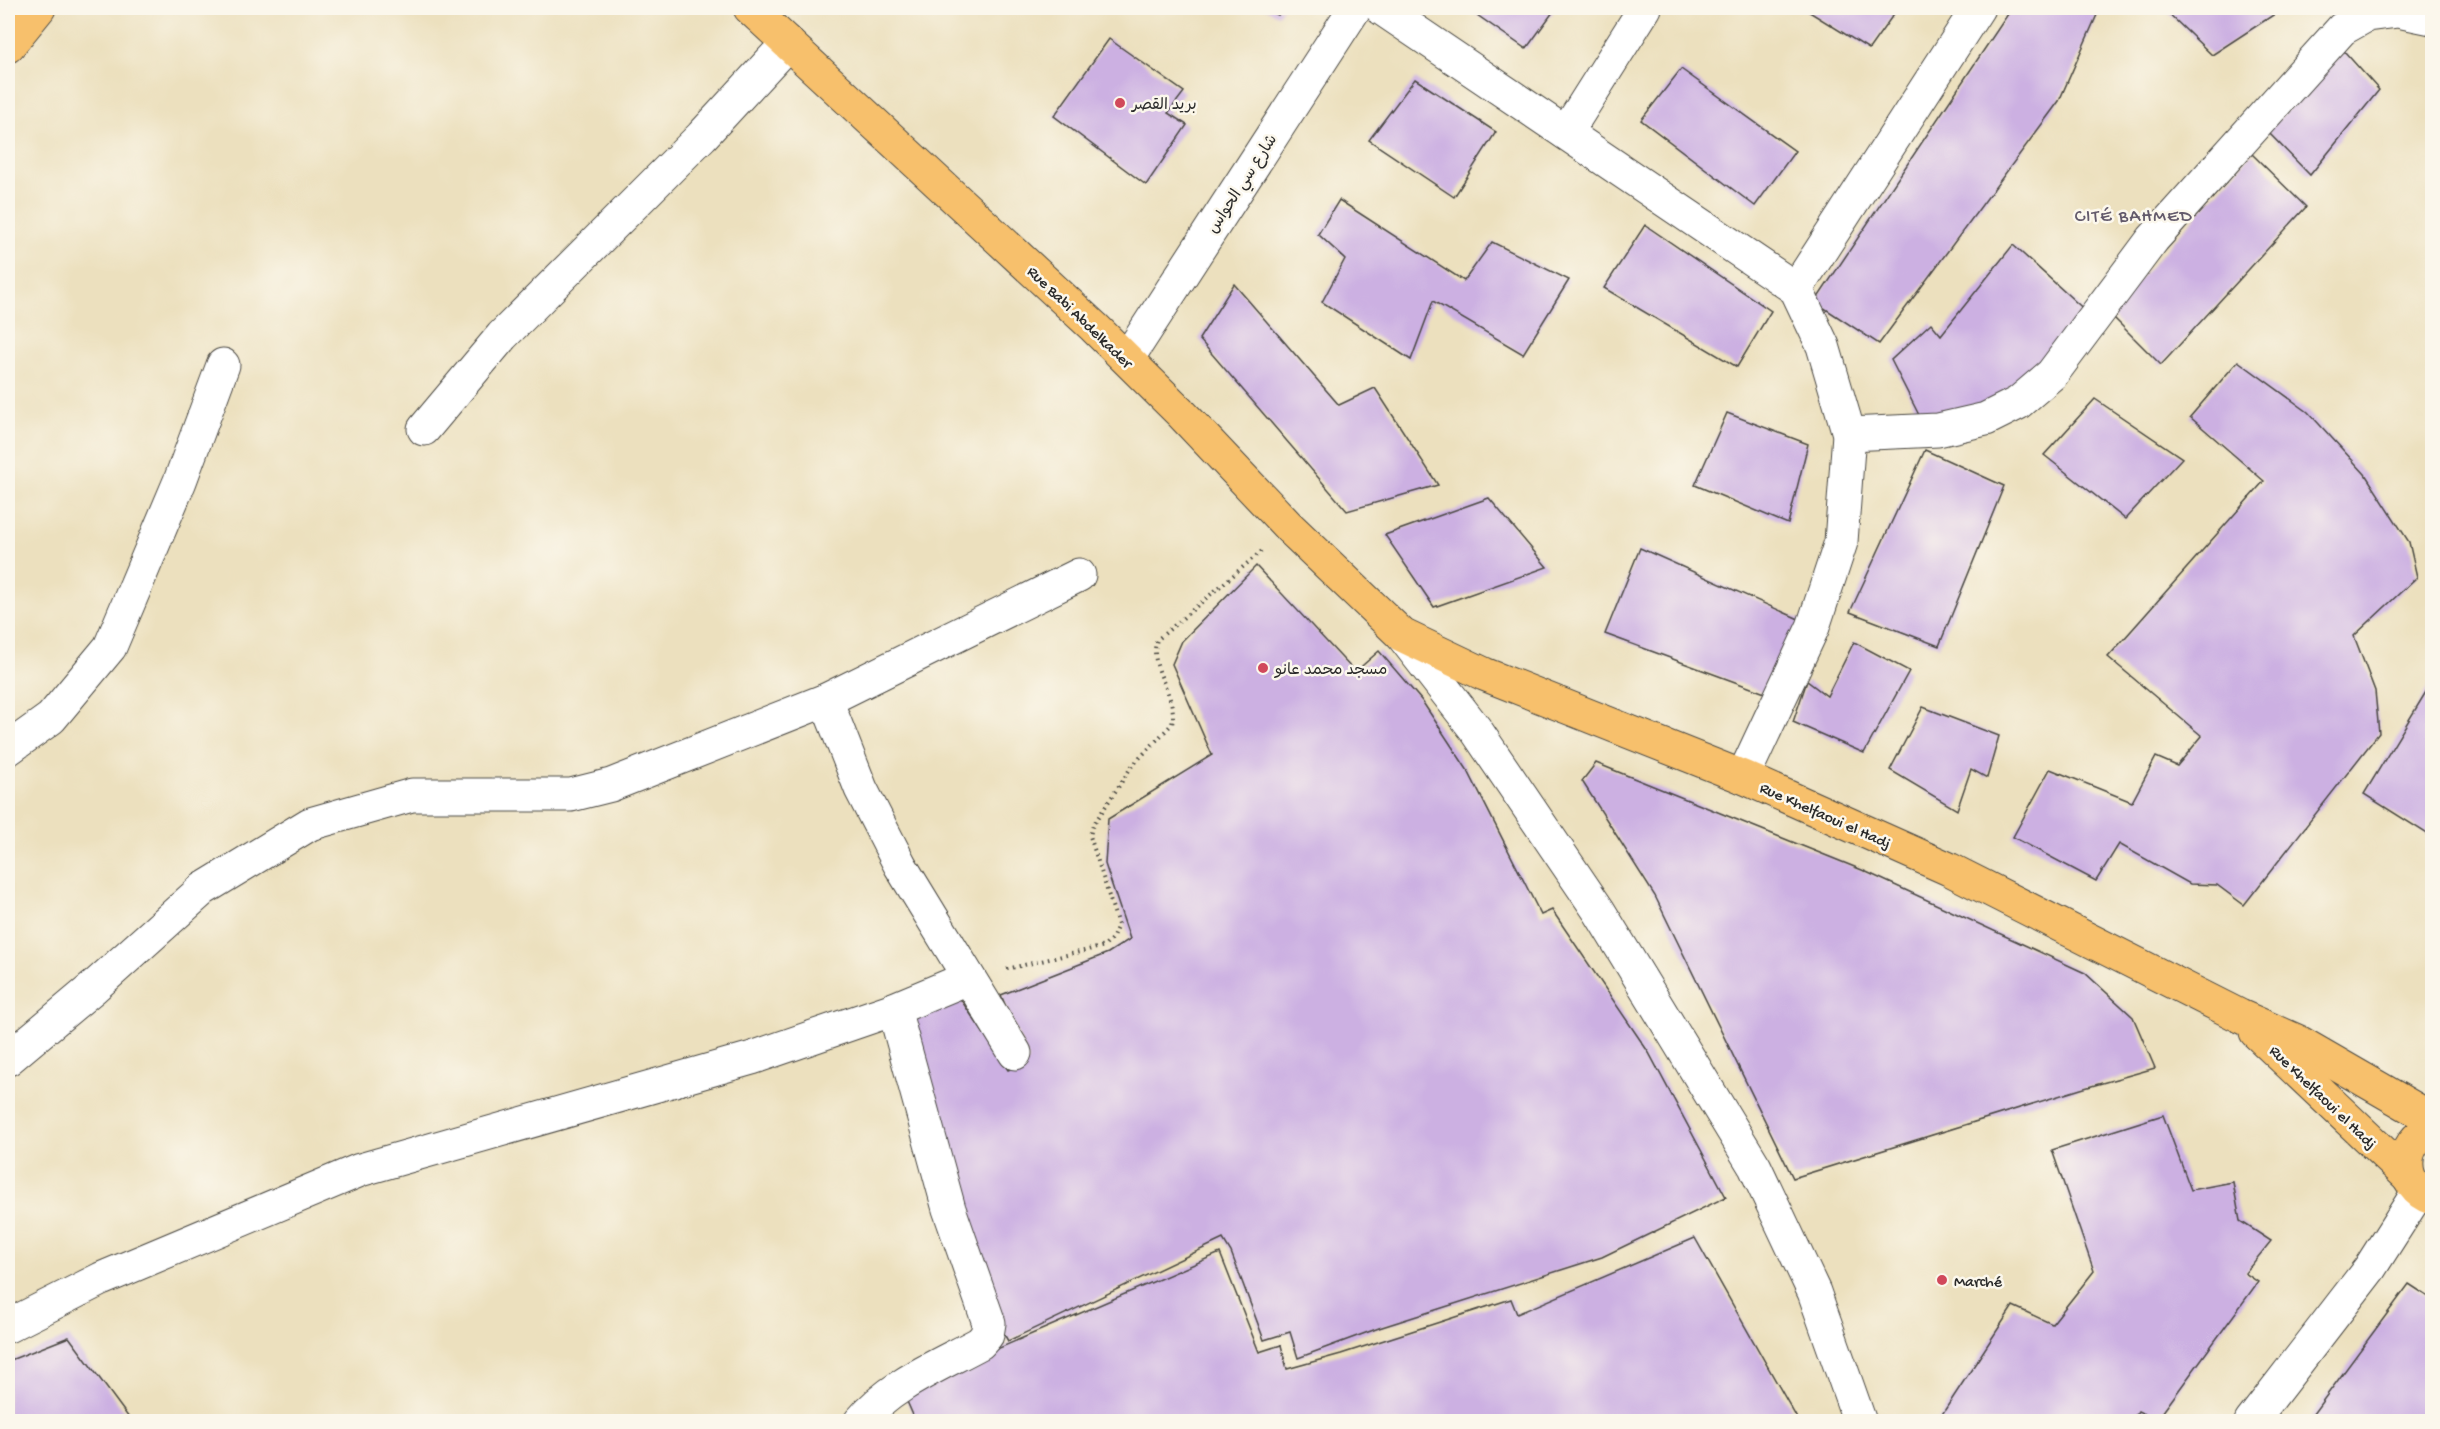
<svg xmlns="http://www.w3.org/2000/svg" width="2440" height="1429" viewBox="0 0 2440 1429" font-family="'Gochi Hand','Playpen Sans Arabic',sans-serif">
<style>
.building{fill:#ccb0e2}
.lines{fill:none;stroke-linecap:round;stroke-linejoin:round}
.minor-casing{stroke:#484641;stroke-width:35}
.major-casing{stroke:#484641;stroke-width:35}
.path{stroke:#484641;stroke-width:4;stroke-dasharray:1.5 4.5;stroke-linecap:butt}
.minor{stroke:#fff;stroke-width:33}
.major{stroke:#f7c06c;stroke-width:33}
.poi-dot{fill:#d1495b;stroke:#fbf7ec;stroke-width:2}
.labels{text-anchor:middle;stroke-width:5;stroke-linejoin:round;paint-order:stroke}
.poi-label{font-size:16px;fill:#2b2b2b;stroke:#fbf7ec;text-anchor:start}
.street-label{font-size:16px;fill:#2b2b2b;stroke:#fbf7ec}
.neighbourhood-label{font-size:18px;letter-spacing:1.5px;fill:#635a6b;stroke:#fbf7ec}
</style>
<rect width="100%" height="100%" fill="#fbf7ec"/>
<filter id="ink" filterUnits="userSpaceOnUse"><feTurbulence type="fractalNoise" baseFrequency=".0167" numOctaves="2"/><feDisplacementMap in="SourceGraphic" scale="12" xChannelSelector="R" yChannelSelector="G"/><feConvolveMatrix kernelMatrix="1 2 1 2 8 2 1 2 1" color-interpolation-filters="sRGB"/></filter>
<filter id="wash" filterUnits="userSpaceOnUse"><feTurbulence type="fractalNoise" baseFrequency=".008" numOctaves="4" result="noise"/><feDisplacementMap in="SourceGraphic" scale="24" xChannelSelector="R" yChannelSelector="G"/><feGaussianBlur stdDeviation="1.35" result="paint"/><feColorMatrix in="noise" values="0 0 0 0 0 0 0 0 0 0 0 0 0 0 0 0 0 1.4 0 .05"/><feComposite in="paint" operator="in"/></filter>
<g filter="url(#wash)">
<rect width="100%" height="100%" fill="#ece0be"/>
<g id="blocks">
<!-- building -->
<g class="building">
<path d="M1264 8H1283L1278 15Z"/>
<path d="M1467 8H1556L1526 49Z"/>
<path d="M1803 8H1898L1869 49Z"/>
<path d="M2012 8H2100L2059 101 1879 344 1815 302Z"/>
<path d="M2163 8H2284L2212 55Z"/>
<path d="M1109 39 1184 92 1168 113 1187 125 1146 185 1054 116Z"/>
<path d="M2344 51 2379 90 2310 175 2267 131Z"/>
<path d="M1681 69 1795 151 1755 206 1641 120Z"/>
<path d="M1415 79 1496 132 1454 197 1369 140Z"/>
<path d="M2252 154 2306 207 2161 365 2109 313Z"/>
<path d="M1339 200 1464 281 1492 242 1569 280 1523 354 1433 301 1411 360 1322 302 1345 259 1318 234Z"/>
<path d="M1645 225 1771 311 1737 367 1604 288Z"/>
<path d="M2013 245 2088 313 2025 389 1961 412 1921 419 1891 360 1931 323 1941 335Z"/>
<path d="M1234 284 1339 405 1375 388 1438 485 1347 511 1199 339Z"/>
<path d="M2238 361 2308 412 2365 474 2409 542 2417 577 2354 636 2375 691 2379 733 2244 905 2217 885 2190 884 2119 844 2096 881 2013 837 2050 769 2132 802 2156 757 2177 766 2202 736 2108 657 2264 481 2190 417Z"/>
<path d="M2095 399 2182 458 2125 519 2044 455Z"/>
<path d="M1727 413 1808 444 1788 524 1695 485Z"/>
<path d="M1925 450 2004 486 1939 646 1850 612Z"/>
<path d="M1489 498 1547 567 1434 607 1385 535Z"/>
<path d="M1640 548 1801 620 1773 696 1605 634Z"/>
<path d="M1256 566 1355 672 1379 651 1422 701 1468 771 1541 915 1552 910 1649 1053 1726 1197 1602 1257 1379 1328 1298 1358 1290 1332 1264 1340 1231 1252 1223 1239 1008 1341 982 1296 909 1011 955 991 1008 1070 1029 1061 1001 995 1108 953 1130 939 1105 864 1108 819 1212 755 1172 664 1182 641Z"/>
<path d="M1854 642 1909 671 1864 753 1793 722 1807 681 1827 696Z"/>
<path d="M2432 682V837L2364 794Z"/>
<path d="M1923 707 1999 736 1987 778 1971 769 1957 810 1890 770Z"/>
<path d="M1596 763 1862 870 2085 973 2133 1017 2155 1068 2081 1089 1793 1178 1655 896 1582 781Z"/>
<path d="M2163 1115 2191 1190 2233 1182 2240 1221 2271 1241 2245 1273 2258 1282 2157 1420 2138 1411 2131 1422H1937L2013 1306 2052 1324 2094 1271 2052 1150Z"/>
<path d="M1695 1238 1799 1422H916L902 1390 1220 1253 1259 1352 1281 1345 1287 1369 1341 1354 1511 1299 1517 1314Z"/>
<path d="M2409 1284 2432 1299V1422H2307Z"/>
<path d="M69 1337 132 1422H8V1361Z"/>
</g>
</g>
</g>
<g filter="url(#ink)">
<use href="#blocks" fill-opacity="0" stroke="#484641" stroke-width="1.5"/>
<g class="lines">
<!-- minor casing -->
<g class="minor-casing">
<g id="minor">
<path d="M1381 8 1796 289 1823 346 1849 434 1841 542 1813 627 1743 777"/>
<path d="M1566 133 1645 8"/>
<path d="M1796 289 1978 8"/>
<path d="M1127 359 1355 8"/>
<path d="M424 429 502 336 702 136 788 43"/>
<path d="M1849 434 1938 430 1986 419 2018 403 2052 374 2153 239 2342 29 2367 15 2398 11 2432 18"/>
<path d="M1402 635 1476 730 1599 911 1755 1167 1814 1292 1860 1422"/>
<path d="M826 700 861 789 900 865 1015 1053"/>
<path d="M8 749 51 718 110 647 180 481 223 365"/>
<path d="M8 1059 94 987 203 889 310 824 412 795H571L611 785 826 700 1079 575"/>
<path d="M8 1326 101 1279 360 1170 752 1058 894 1009 968 978"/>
<path d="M860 1422C890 1385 938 1366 980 1343L987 1335 989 1323 949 1209 894 1009"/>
<path d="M2251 1422 2370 1268 2419 1191"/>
</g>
</g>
<!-- major casing -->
<g class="major-casing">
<g id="major">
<path d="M750 8 1094 327 1180 412 1289 527 1402 635 1484 674 1743 777 1949 869 2240 1016 2297 1041 2432 1119"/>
<path d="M8 46 39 8"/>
<path d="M2256 1032 2408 1176"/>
<path d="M2432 1130C2398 1140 2399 1188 2432 1198"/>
</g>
</g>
<!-- path -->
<path class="path" d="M1007 969 1105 946 1113 937 1118 925 1090 836 1092 827 1132 766 1172 724C1179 696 1147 668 1157 640L1263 550"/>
<!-- minor -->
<use href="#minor" class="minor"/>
<!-- major -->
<use href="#major" class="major"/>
</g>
</g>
<!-- markers -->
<g class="poi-dot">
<circle cx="1120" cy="103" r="6"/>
<circle cx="1263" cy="668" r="6"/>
<circle cx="1942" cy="1280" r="6"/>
</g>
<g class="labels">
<!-- poi labels -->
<g class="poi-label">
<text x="1132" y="109">بريد القصر</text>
<text x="1275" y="674">مسجد محمد عانو</text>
<text x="1954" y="1286">Marché</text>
</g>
<!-- street labels -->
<g class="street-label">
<text transform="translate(1241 183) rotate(-57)" y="6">شارع سي الحواس</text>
<text transform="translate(1081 316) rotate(44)" y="6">Rue Babi Abdelkader</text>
<text transform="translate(1826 814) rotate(24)" y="6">Rue Khelfaoui el Hadj</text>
<text transform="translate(2324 1096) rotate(44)" y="6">Rue Khelfaoui el Hadj</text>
</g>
<!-- neighbourhood labels -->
<g class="neighbourhood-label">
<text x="2134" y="221">CITÉ BAHMED</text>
</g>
</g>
<!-- margin -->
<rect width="2440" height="1429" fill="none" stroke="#fbf7ec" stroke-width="30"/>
</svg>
